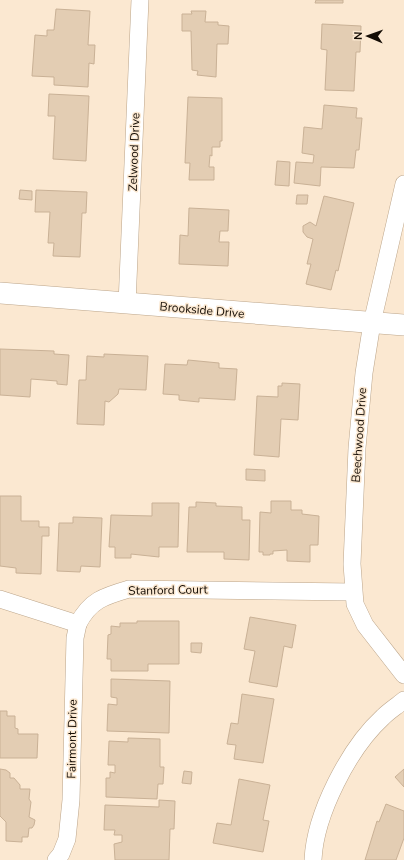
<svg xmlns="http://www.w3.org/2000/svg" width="404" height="860" viewBox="0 0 404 860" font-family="'Nunito Sans',sans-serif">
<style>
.building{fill:#e3cdb3;stroke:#c9b196}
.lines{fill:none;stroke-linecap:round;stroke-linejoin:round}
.minor-casing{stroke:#bca58a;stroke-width:18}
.tertiary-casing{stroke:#bca58a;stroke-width:22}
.minor{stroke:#fff;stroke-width:17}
.tertiary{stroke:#fff;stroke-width:21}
.labels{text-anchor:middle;stroke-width:3;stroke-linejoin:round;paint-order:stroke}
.street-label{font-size:12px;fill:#140c04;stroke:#fbe8d1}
</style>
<rect width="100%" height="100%" fill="#fbe8d1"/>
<!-- building -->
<g class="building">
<path d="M316 0H343V3H315Z"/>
<path d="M56 9 90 11 88 45H95L94 64 89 63 88 87 54 85V77L32 76 35 35 47 36V30H54Z"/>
<path d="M191 11H206L205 22H218V25L229 26 228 44H217L216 77 197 75 198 71 192 70 191 31H182V14H192Z"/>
<path d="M322 24 361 26 360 52H356L354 91 325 90 327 50 321 49Z"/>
<path d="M49 94 89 96 86 161 53 159 55 116H48Z"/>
<path d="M188 97 222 98V141H220V147H212V156L210 155 209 167H214V180H189L190 163H185Z"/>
<path d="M324 105 357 108 356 118H362L359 150H356L354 168 321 167 320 186 294 183 296 162 313 163 314 155 302 153 304 127 322 129Z"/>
<path d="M277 161 290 162 289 186 275 185Z"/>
<path d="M20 190 32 191V200L19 199Z"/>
<path d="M36 190 87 192 86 213H82L80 257 53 256 54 243H48L50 212H35Z"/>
<path d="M297 195H308L307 204H296Z"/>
<path d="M324 196 354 203 338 271 336 270 331 290 306 284 311 264H307L313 239 307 237 303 232V226L310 222 316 226Z"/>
<path d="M189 208 229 210 228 231H220L219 242H229L228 266 179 264 180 235 188 236Z"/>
<path d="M0 349 54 351V354L69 355 67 385 57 384V381L31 379 30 397 0 395Z"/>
<path d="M104 354 148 356 146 390 119 389 118 394 109 402 105 401 104 425 77 424 79 380H86L87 356 104 357Z"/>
<path d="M188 360 219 363V368L237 369 235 400 199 398V402L179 400V395L163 394 165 364 187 365Z"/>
<path d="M282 383 300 384 298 420 281 419 279 457 254 455 257 396 278 397V386H282Z"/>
<path d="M246 469 265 470V481L246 480Z"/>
<path d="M0 496H21V521H39V527H49V536H42L41 574 16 573V568L0 566Z"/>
<path d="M271 501H291V510H302V514L319 516 318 545H310V562L287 561V550L273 551V554H270V555H263V552H259L260 512 271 513Z"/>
<path d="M196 502 216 503V506L242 507V520H250L249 560 224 559V552H187L189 507H196Z"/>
<path d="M152 503H179L178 547H159V557L131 554V558H115V547H109L111 515 152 516Z"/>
<path d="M73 517 102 518 100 567 81 566 80 572 57 571 59 523H73Z"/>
<path d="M250 617 296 625 292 648 284 646 277 687 249 682 255 651 244 649Z"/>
<path d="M137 621H179V664H148V671H111V659H107L108 635 111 634V626L120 627V623H137Z"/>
<path d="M191 643H202L201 653 191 652Z"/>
<path d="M111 679 170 681 169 733 107 731 108 704 117 705V698L111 697Z"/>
<path d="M242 694 274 699 263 763 234 759 236 745 227 744 231 723 238 724Z"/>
<path d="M0 711H7V716H15V728L18 729V734H38L37 758H0Z"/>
<path d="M128 738 160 739V767H164L163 784H158L157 799 106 797V778H110V772L115 773V765H108L109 741 128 742Z"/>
<path d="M0 769 6 770 10 773V778H14L20 785V789H30L29 799 31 802 29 817 35 820 34 825 32 828H29L28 837H22V842L6 841V822L0 816Z"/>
<path d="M404 769V787L395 777Z"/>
<path d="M184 771 192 772 191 784 182 783Z"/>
<path d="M239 779 270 785 263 820 269 821 263 852 213 843 217 823 231 825Z"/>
<path d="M159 800 175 801 174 829H170L169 860H115L114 844 122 842V835H114L115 830H104L105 805 159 807Z"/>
<path d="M386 804 404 811V838L396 860H365L377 821 379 822Z"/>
</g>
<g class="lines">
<!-- minor casing -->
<g class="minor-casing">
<g id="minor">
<path d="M404 184 372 323 364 373 357 448 352 564 355 604 365 625 404 675"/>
<path d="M127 304 140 0"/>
<path d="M0 599 78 624C90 600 105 596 129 589L353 592"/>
<path d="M56 860 61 854 67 839 71 800 75 638 78 624"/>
<path d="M313 860C315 814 349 748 383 717 389 711 397 706 404 700"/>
</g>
</g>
<!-- tertiary casing -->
<g class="tertiary-casing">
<path id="tertiary" d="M0 293 404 325"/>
</g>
<!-- minor -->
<use href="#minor" class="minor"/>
<!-- tertiary -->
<use href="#tertiary" class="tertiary"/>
</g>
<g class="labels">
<!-- street labels -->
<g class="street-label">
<text transform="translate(134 152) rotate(-88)" y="4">Zelwood Drive</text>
<text transform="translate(202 310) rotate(5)" y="4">Brookside Drive</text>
<text transform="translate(359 435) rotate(-86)" y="4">Beechwood Drive</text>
<text transform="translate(168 590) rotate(-1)" y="4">Stanford Court</text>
<text transform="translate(72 739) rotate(-89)" y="4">Fairmont Drive</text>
</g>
</g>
<!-- north arrow -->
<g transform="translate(368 36) rotate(272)" stroke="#fbe8d1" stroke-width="3" paint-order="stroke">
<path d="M0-3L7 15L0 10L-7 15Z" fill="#140c04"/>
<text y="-6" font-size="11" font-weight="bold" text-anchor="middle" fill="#140c04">N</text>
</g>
</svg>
